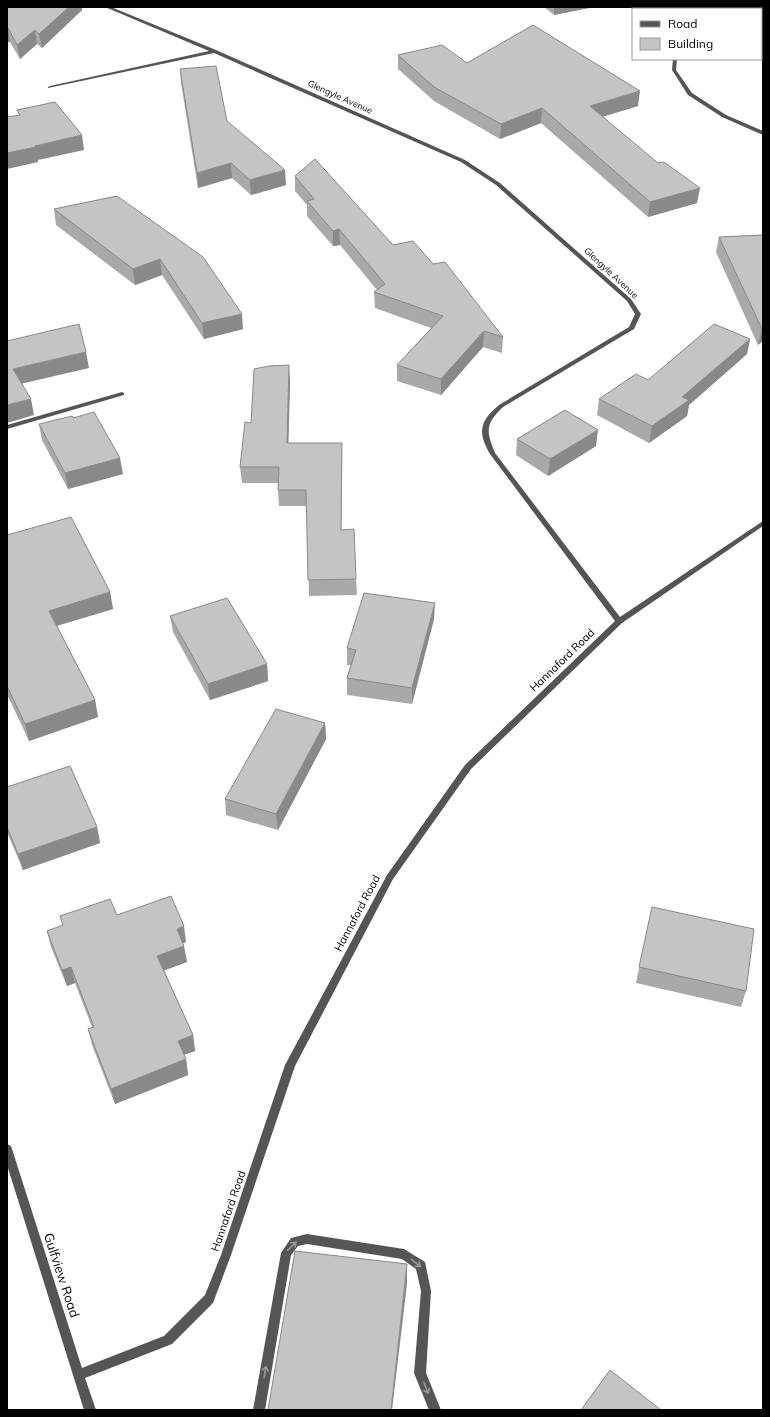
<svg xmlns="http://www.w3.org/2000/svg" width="770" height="1417" viewBox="0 0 770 1417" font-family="Mulish,sans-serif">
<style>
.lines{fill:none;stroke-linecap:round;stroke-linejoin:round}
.lane{fill:#555;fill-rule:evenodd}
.street{fill:#555;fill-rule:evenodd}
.wall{fill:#a9a9a9}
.shaded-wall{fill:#898989}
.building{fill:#c4c4c4;stroke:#898989}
.oneway{stroke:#999}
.labels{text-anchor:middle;stroke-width:3;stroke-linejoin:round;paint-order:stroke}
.far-street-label{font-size:9px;fill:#000;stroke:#fff}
.street-label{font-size:11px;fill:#000;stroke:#fff}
.near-street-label{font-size:13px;fill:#000;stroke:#fff}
</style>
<rect width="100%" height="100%" fill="#fff"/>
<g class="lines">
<!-- lane -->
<g class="lane">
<path d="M122 392 124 393V395L7 429V425Z"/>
<path d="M307 1234 404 1249 425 1262 431 1291 426 1373 441 1410H429L414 1373 421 1291 416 1269 402 1259 307 1244 298 1246 291 1255 265 1410H253L281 1253 291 1238Z"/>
</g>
<!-- street -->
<g class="street">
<path d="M105 7H111L216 50 465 160 500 183 631 299 641 314 634 329 503 407C485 424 486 431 495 453L620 617 763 521V526L622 623 471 769 393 879 295 1066 231 1255 213 1303 172 1344 85 1378 96 1410H84L7 1165V1144L11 1146 12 1149 82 1368 164 1336 205 1295 221 1255 285 1065 387 875 465 765 615 621 490 454C477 432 480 421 499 405L629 327 635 314 627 301 496 185 461 162 214 53 48 88V87L50 86 209 51Z"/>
<path d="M725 7H730L729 9H724Z"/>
<path d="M673 59H677L676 70 692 93 726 115 763 131V135L722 117 688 95 672 70Z"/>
</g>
</g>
<!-- wall -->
<g class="wall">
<path d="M7 7H82V10L42 48 37 44 20 59 10 42H7Z"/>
<path d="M544 7H594L554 15Z"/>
<path d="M398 55 467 63 638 106 602 117 697 203 648 217 541 123 500 139 434 101 398 69Z"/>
<path d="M180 69 227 121 286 185 251 195 232 178 198 188 181 83Z"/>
<path d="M295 176 393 245 433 264 503 337 502 353 483 347 441 395 397 381V365L431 328 375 308 374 292 377 290 340 245 333 246 307 216V205L295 191Z"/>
<path d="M117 196 243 329 204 339 162 275 135 285 56 225 54 209Z"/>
<path d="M763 235V341L758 345 716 252 719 237Z"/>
<path d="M750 339 747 354 689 405 687 416 649 443 597 415 599 399Z"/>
<path d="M290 381 288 443H342V460L341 530 356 579 357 595 309 596 307 506H279L278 490V483H242L240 467 251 423Z"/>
<path d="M39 424 123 474 68 489 42 440Z"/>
<path d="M517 439 596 446 548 476 516 455Z"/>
<path d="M7 535 110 592 113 609 57 626 95 700 98 717 29 741 7 694Z"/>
<path d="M170 616 267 664 268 681 210 700 173 632Z"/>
<path d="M434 619 412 704 347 695V678L351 665H347V648Z"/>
<path d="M325 723 326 739 278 830 226 815 225 799Z"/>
<path d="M7 787 97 827 100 843 23 870 7 832Z"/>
<path d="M652 907 746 991 741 1007 636 983Z"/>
<path d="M117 915 186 942 183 943 187 962 164 970 193 1035 195 1051 184 1055 186 1059 188 1075 115 1104 92 1045 88 1029 92 1027 75 983 67 986 51 947 47 931 63 926 60 916Z"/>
</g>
<!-- shaded-wall -->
<g class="shaded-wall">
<path d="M69 7H82V10L42 48 39 34Z"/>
<path d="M554 7H594L554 15Z"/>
<path d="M7 28H8L10 42H7Z"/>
<path d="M35 30 37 44 20 59 17 45Z"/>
<path d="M640 91 638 106 588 121 590 106Z"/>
<path d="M542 108 541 123 500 139 501 124Z"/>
<path d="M82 135 84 150 38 160V162L7 169V153L35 146Z"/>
<path d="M231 163 232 178 198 188 197 173Z"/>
<path d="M285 170 286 185 251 195 250 180Z"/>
<path d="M700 188 697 203 648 217 650 202Z"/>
<path d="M339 229 340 245 333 246V231Z"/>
<path d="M160 259 162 275 135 285 133 269Z"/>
<path d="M242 314 243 329 204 339 202 323Z"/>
<path d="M763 327V341L758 345 762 329Z"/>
<path d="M484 331 483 347 441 395V379Z"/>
<path d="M750 339 747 354 689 405 687 416 649 443 652 426 682 397Z"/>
<path d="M86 352 89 368 16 385 13 369Z"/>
<path d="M289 365 290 381 288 460 287 443Z"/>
<path d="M31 399 34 415 7 423V405Z"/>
<path d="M598 430 596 446 548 476 550 459Z"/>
<path d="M342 443V460L341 546V530Z"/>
<path d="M120 458 123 474 68 489 65 473Z"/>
<path d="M110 592 113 609 52 627 49 611Z"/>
<path d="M435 603 434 619 412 704V688Z"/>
<path d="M267 664 268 681 210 700 208 684Z"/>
<path d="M95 700 98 717 29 741 25 724Z"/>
<path d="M325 723 326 739 278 830 276 814Z"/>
<path d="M97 827 100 843 23 870 18 854Z"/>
<path d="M184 926 186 942 179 945 177 929Z"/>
<path d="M184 946 187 962 160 972 157 956Z"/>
<path d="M71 967 75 983 67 986 62 970Z"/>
<path d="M193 1035 195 1051 180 1056 178 1041Z"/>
<path d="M186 1059 188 1075 115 1104 111 1089Z"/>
<path d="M407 1264V1284L392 1410H391Z"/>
</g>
<!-- building -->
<g class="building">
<path d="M7 7H69L39 34 35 30 17 45 8 28H7Z"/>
<path d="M533 25 640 91 590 106 658 163 664 162 700 188 650 202 542 108 501 124 434 87 398 55 442 45 467 63Z"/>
<path d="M216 66 227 121 285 170 250 180 231 163 197 173 180 69Z"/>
<path d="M55 102 82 135 35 146 36 147 7 153V117L20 115 17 110Z"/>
<path d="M315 159 393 245 413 241 433 264 445 262 503 337 484 331 441 379 397 365 443 316 374 292 385 284 339 229 333 231 307 201 314 199 295 176Z"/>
<path d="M117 196 203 257 242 314 202 323 160 259 133 269 54 209Z"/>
<path d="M763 235V327L762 329 719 237Z"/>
<path d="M79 324 86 352 13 369 31 399 7 405V341Z"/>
<path d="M714 324 750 339 682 397 689 400 652 426 599 399 636 374 648 380Z"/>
<path d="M289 365 287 443H342L341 530 354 529 356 579 308 580 306 490H278L279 467H240L245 422 251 423 254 369 269 366Z"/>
<path d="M565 410 598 430 550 459 517 439Z"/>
<path d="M94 412 120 458 65 473 39 424 72 416 73 418Z"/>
<path d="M71 517 110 592 49 611 95 700 25 724 7 686V535Z"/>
<path d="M364 593 435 603 412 688 347 678 356 650 347 648Z"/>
<path d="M227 598 267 664 208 684 170 616Z"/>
<path d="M276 709 325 723 276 814 225 799Z"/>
<path d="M70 766 97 827 18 854 7 827V787Z"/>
<path d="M171 896 184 926 177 929 184 946 157 956 193 1035 178 1041 186 1059 111 1089 88 1029 94 1027 71 967 62 970 47 931 63 925 60 916 110 899 117 915Z"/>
<path d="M652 907 754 929 746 991 639 967Z"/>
<path d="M295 1251 407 1264 391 1410H268Z"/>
<path d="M610 1370 661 1410H581Z"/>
</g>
<!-- one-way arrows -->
<defs><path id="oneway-shaft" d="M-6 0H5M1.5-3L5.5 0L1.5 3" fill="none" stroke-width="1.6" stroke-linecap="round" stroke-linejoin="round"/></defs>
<g class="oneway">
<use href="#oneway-shaft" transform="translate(292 1246) rotate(-44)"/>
<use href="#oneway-shaft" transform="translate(416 1263) rotate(38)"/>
<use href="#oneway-shaft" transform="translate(265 1372) rotate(-80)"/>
<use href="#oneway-shaft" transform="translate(426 1388) rotate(69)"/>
</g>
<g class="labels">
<!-- far-street labels -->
<g class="far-street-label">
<text transform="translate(340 97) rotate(24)" y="3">Glengyle Avenue</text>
<text transform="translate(611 273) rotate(43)" y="3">Glengyle Avenue</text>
</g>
<!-- street labels -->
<g class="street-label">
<text transform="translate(562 660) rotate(-44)" y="4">Hannaford Road</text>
<text transform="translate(357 913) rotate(-62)" y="4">Hannaford Road</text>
<text transform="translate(228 1211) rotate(-71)" y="4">Hannaford Road</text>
</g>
<!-- near-street labels -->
<g class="near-street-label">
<text transform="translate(62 1275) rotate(72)" y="5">Gulfview Road</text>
</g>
</g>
<!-- border -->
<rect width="770" height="1417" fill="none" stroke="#000000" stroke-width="16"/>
<!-- legend -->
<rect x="632" y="8" width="130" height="52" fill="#ffffff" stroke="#999999"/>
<rect x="640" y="21" width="20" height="6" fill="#555555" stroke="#999999"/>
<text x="668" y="28" font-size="12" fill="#000000">Road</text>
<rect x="640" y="38" width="20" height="12" fill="#c4c4c4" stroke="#999999"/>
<text x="668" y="48" font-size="12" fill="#000000">Building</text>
</svg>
